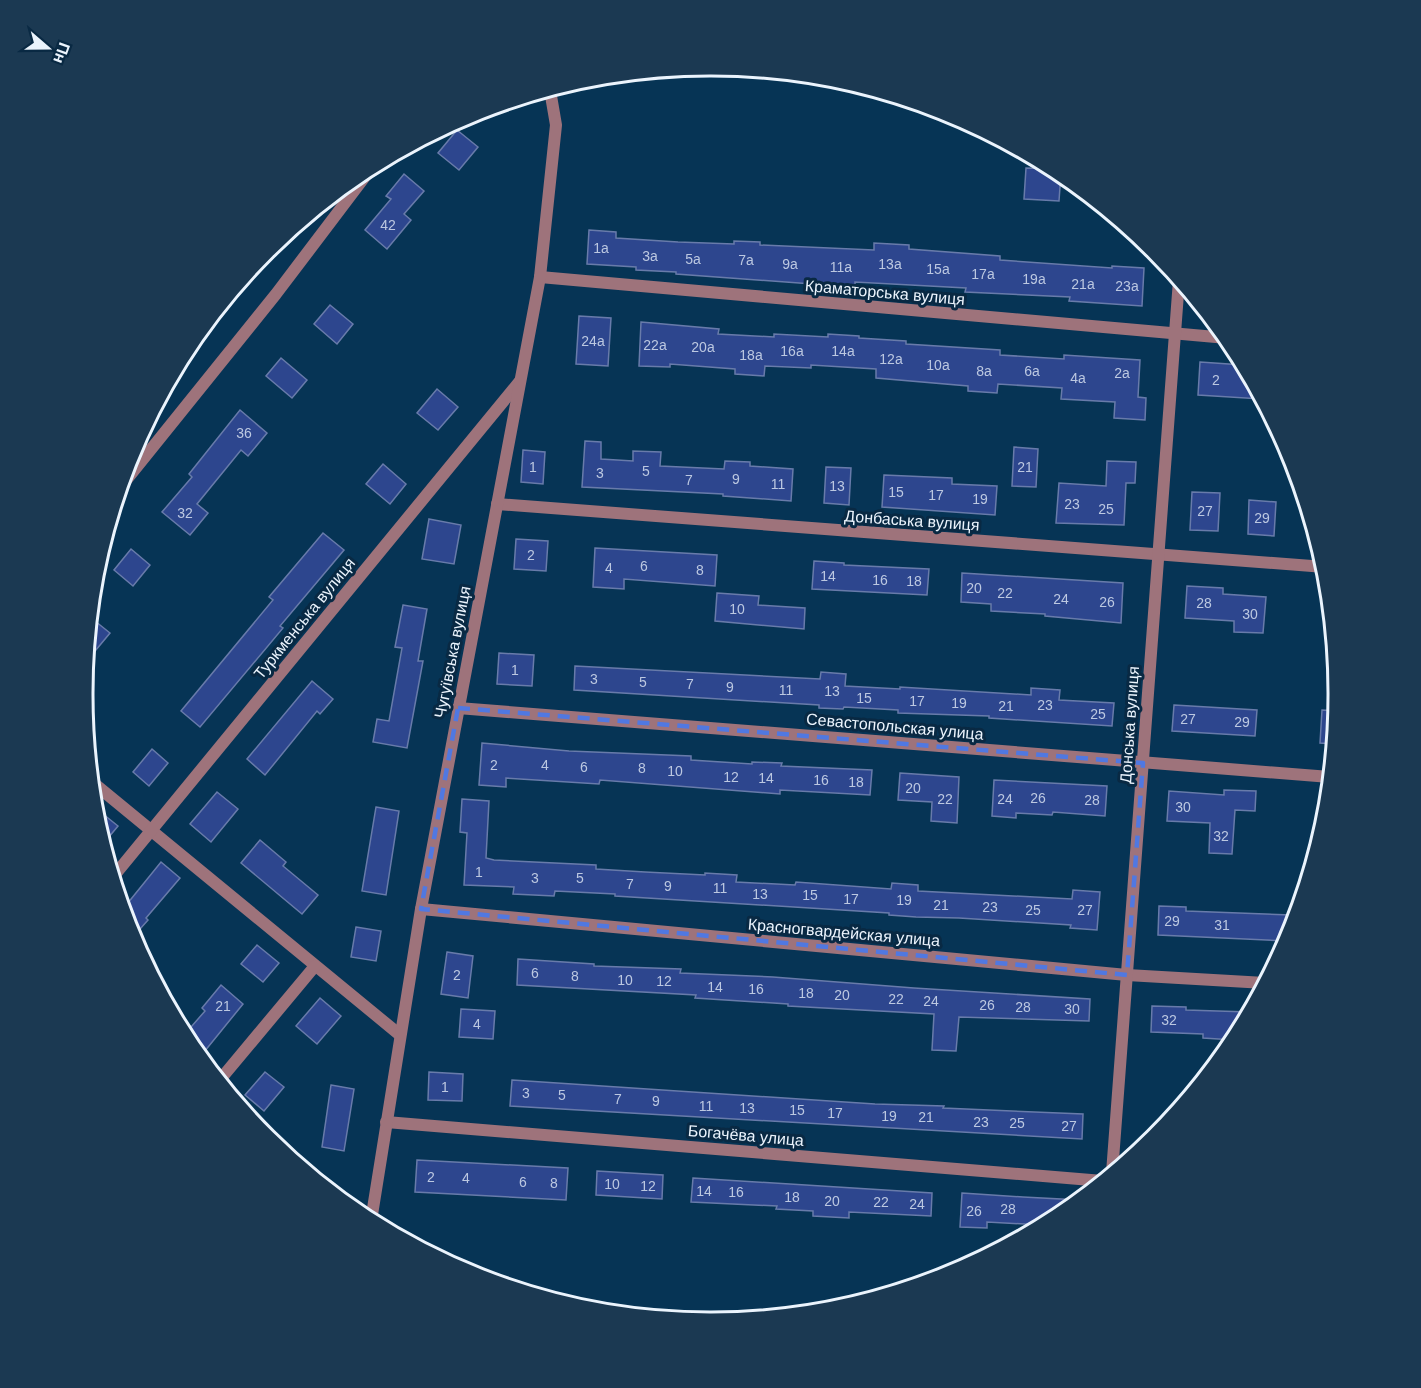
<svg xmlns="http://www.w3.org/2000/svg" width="1421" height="1388" viewBox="0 0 1421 1388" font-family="Arial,sans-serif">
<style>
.building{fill:#2d468e;stroke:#687baa;stroke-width:1.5}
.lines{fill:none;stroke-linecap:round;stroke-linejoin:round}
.street{stroke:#9e737b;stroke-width:12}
.marked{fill:none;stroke:#5078e1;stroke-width:4.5;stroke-dasharray:12 8;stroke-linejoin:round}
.labels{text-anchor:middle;stroke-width:6;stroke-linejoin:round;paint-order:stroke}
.number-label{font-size:14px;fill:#bcc8e1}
.street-label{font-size:16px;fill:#ebf4fd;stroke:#092943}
.rim{fill:none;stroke:#ebf4fd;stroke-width:3}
</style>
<rect width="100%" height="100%" fill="#063455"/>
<!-- building -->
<g class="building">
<path d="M457 130 478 147 459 170 438 153Z"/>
<path d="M1026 168 1055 169 1061 173 1059 201 1024 199Z"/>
<path d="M404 174 424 191 404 214 411 220 387 249 365 230 391 199 386 196Z"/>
<path d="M589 230 616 232V238L678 242 734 244V241L760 242V245L874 250V243L909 245V249L1000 256V260L1112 268V266L1144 268 1142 306 1069 301 1070 297 965 292 966 288 855 282V286L826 285 676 274V272L636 270V267L587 264Z"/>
<path d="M330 305 353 324 337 344 314 324Z"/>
<path d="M579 316 611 318 608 366 576 364Z"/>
<path d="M641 322 719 329 718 334 774 337V334L828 337V334L859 336V338L906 341V344L1000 350V355L1064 359V355L1140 360 1138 397 1146 398 1145 420 1114 418 1115 402 1061 399 1062 388 998 384 997 393 968 391V386L876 378V369L811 365V368L765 366 764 376 735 374V369L670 364V367L639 366Z"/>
<path d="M281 358 307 380 292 398 266 376Z"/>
<path d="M1200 362 1243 365 1261 399 1198 395Z"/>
<path d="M437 389 458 407 438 430 417 413Z"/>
<path d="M240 410 267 433 248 456 241 450 197 504 208 513 190 535 162 512 192 477 189 474Z"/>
<path d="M585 441 601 442V459L633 461V451L661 452 660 466 724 469 725 461 750 462V466L793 469 791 501 723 496V494L582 487Z"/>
<path d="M1014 447 1038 449 1036 487 1012 486Z"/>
<path d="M523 450 545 452 543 484 521 482Z"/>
<path d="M1107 461 1136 462 1135 483H1126L1124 525 1056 523 1059 483 1106 486Z"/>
<path d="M383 464 406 484 390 504 366 484Z"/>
<path d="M826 467 851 468 849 505 824 503Z"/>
<path d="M884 475 952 478V484L997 486 995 515 882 507Z"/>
<path d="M1192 492 1220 493 1218 531 1190 530Z"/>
<path d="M1249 500 1276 502 1274 536 1248 534Z"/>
<path d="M429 519 461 525 454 564 422 559Z"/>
<path d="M323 533 344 550 280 626 283 628 200 727 181 711 273 600 269 597Z"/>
<path d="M516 539 548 541 546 571 514 569Z"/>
<path d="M595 548 717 555 715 586 624 579V589L593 587Z"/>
<path d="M131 549 150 565 133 586 114 570Z"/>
<path d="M814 561 844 563V565L929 569 927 595 812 589Z"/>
<path d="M962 573 1123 583 1121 623 1045 616V614L991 611V604L961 602Z"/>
<path d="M1187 586 1223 588V594L1266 597 1263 633 1234 632V621L1185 618Z"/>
<path d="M717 593 759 596 758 605 805 608 804 629 715 621Z"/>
<path d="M403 605 427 609 418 661H423L407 748 373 742 377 719 389 721 402 648 395 647Z"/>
<path d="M90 617 110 633 86 662Z"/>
<path d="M499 653 534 655 532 686 497 684Z"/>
<path d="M575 666 820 679 821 672 846 674 845 686 900 689V687L1031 695V688L1060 690 1059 700 1114 703 1112 726 989 718V716L898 713V710L844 707 843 709 819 708V705L574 690Z"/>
<path d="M312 681 333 699 320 714 317 711 265 775 247 759Z"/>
<path d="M1174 705 1257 710 1255 736 1172 731Z"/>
<path d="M1322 710 1337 711 1334 744 1320 743Z"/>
<path d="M482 743 569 751 691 756V760L752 764V762L782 763 781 766 872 770 870 795 780 790V794L600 780 599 784 506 778V787L479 785Z"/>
<path d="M152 749 168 763 149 786 133 772Z"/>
<path d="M900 773 959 777 957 823 931 821 932 802 898 800Z"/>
<path d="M994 780 1107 786 1105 816 1053 812 1052 815 1016 813V818L992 816Z"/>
<path d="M1224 790 1256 791 1255 811 1235 810 1232 854 1209 853 1210 823 1167 821 1169 791 1224 795Z"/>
<path d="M217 792 238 809 211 842 190 824Z"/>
<path d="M462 799 489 801 486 858 494 860 596 865V869L645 872 705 875V873L737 875 736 882 795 885 796 882 891 889 892 883 918 885V891L1072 899 1073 890 1100 892 1097 930 1070 928 1071 925 959 918 916 917 889 915V913L615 896V894L555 891 554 896 513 894 514 887 464 885 467 833 460 832Z"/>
<path d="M93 806 118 826 103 844 94 816Z"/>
<path d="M376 807 399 811 386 895 362 891Z"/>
<path d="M260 840 286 862 283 866 318 895 302 914 241 863Z"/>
<path d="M161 862 180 878 146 918 148 920 132 938 123 909Z"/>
<path d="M1159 906 1186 907V911L1291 915 1290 936 1287 941 1158 935Z"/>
<path d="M356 927 381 931 376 961 351 957Z"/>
<path d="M257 945 279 963 263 982 241 964Z"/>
<path d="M447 952 473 956 468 998 441 994Z"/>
<path d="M518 959 594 964V966L681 969 680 973 773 977 914 988 1090 999 1089 1021 959 1017 956 1051 932 1050 934 1014 788 1006V1004L695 998 696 995 517 985Z"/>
<path d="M221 985 243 1004 200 1057 184 1035 205 1011 202 1008Z"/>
<path d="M320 998 341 1016 317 1044 296 1026Z"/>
<path d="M1152 1006 1186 1007V1010L1249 1012 1234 1040 1203 1038V1034L1151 1032Z"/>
<path d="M461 1009 495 1011 493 1039 459 1037Z"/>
<path d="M265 1072 284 1087 264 1111 245 1095Z"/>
<path d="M429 1072 463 1074 462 1101 428 1100Z"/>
<path d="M512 1080 875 1104 944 1106 943 1108 1083 1114 1082 1139 510 1106Z"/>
<path d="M331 1085 354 1089 344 1151 322 1147Z"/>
<path d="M417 1160 568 1168 566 1200 415 1192Z"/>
<path d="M597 1171 663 1175 662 1199 596 1195Z"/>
<path d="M693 1178 932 1193 931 1216 849 1212V1218L813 1216V1211L776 1209 777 1206 691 1202Z"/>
<path d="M962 1193 1023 1197 1079 1200 1059 1216 1043 1225 987 1222V1228L960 1227Z"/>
</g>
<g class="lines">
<!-- street -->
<g class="street">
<path d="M540 277 1227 338"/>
<path d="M119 489 276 294 373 166"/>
<path d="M497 504 1325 567"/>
<path d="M458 708 1330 777"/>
<path d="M91 781 400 1035"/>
<path d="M113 877 520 381"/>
<path d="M421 909 1127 975 1265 983"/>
<path d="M219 1081 315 966"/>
<path d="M386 1122 1103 1181"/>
<path d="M1112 1173 1179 280"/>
<path d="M371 1221 421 909 540 277 556 125 550 90"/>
</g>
</g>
<!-- marked area -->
<path class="marked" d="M458 708 1143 763 1127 975 421 909Z"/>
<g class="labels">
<!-- number labels -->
<g class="number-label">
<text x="388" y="230">42</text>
<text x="601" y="253">1а</text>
<text x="650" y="261">3а</text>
<text x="693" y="264">5а</text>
<text x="746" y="265">7а</text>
<text x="790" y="269">9а</text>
<text x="890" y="269">13а</text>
<text x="841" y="272">11а</text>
<text x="938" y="274">15а</text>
<text x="983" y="279">17а</text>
<text x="1034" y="284">19а</text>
<text x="1083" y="289">21а</text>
<text x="1127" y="291">23а</text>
<text x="593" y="346">24а</text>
<text x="655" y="350">22а</text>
<text x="703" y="352">20а</text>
<text x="792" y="356">16а</text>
<text x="843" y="356">14а</text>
<text x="751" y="360">18а</text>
<text x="891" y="364">12а</text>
<text x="938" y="370">10а</text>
<text x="984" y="376">8а</text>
<text x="1032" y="376">6а</text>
<text x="1122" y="378">2а</text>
<text x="1078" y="383">4а</text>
<text x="1216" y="385">2</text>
<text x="244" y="438">36</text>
<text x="533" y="472">1</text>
<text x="1025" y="472">21</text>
<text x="646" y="476">5</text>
<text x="600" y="478">3</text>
<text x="736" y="484">9</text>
<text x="689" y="485">7</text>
<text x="778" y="489">11</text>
<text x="837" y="491">13</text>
<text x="896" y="497">15</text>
<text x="936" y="500">17</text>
<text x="980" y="504">19</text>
<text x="1072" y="509">23</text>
<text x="1106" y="514">25</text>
<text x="1205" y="516">27</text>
<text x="185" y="518">32</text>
<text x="1262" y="523">29</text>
<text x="531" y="560">2</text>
<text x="644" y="571">6</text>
<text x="609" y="573">4</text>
<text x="700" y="575">8</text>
<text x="828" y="581">14</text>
<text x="880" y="585">16</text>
<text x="914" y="586">18</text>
<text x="974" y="593">20</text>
<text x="1005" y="598">22</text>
<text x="1061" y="604">24</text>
<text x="1107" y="607">26</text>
<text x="1204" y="608">28</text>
<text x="737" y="614">10</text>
<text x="1250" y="619">30</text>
<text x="515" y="675">1</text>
<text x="594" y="684">3</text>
<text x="643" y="687">5</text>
<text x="690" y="689">7</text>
<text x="730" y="692">9</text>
<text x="786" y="695">11</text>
<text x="832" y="696">13</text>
<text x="864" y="703">15</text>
<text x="917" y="706">17</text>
<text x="959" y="708">19</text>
<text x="1045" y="710">23</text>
<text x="1006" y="711">21</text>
<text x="1098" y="719">25</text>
<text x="1188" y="724">27</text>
<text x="1242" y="727">29</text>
<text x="494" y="770">2</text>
<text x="545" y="770">4</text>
<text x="584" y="772">6</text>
<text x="642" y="773">8</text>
<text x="675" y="776">10</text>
<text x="731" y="782">12</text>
<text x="766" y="783">14</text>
<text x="821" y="785">16</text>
<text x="856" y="787">18</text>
<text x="913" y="793">20</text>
<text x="1038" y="803">26</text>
<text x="945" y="804">22</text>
<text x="1005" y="804">24</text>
<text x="1092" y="805">28</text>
<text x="1183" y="812">30</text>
<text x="1221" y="841">32</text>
<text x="479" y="877">1</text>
<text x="535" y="883">3</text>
<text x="580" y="883">5</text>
<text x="630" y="889">7</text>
<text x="668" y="891">9</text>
<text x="720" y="893">11</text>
<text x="760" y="899">13</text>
<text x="810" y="900">15</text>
<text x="851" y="904">17</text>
<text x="904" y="905">19</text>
<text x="941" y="910">21</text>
<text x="990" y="912">23</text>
<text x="1033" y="915">25</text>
<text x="1085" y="915">27</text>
<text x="1172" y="926">29</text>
<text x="1222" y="930">31</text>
<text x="535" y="978">6</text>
<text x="457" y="980">2</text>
<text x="575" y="981">8</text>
<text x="625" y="985">10</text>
<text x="664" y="986">12</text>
<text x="715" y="992">14</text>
<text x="756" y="994">16</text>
<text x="806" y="998">18</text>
<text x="842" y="1000">20</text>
<text x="896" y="1004">22</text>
<text x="931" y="1006">24</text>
<text x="987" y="1010">26</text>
<text x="223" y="1011">21</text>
<text x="1023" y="1012">28</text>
<text x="1072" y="1014">30</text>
<text x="1169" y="1025">32</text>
<text x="477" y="1029">4</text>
<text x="445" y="1092">1</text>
<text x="526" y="1098">3</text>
<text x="562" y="1100">5</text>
<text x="618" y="1104">7</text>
<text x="656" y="1106">9</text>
<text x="706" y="1111">11</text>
<text x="747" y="1113">13</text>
<text x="797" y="1115">15</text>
<text x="835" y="1118">17</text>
<text x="889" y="1121">19</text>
<text x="926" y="1122">21</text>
<text x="981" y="1127">23</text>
<text x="1017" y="1128">25</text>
<text x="1069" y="1131">27</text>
<text x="431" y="1182">2</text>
<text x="466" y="1183">4</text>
<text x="523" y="1187">6</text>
<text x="554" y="1188">8</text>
<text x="612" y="1189">10</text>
<text x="648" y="1191">12</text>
<text x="704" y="1196">14</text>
<text x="736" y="1197">16</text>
<text x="792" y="1202">18</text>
<text x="832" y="1206">20</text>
<text x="881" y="1207">22</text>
<text x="917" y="1209">24</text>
<text x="1008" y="1214">28</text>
<text x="974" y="1216">26</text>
</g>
<!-- street labels -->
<g class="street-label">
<text transform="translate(885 292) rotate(5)" y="6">Краматорська вулиця</text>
<text transform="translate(912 520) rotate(4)" y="6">Донбаська вулиця</text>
<text transform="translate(304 618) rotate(-51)" y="6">Туркменська вулиця</text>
<text transform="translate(452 652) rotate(-79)" y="6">Чугуївська вулиця</text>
<text transform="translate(1129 725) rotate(-86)" y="6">Донська вулиця</text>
<text transform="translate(895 726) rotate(5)" y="6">Севастопольская улица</text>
<text transform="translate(844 932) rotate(5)" y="6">Красногвардейская улица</text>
<text transform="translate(746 1135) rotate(5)" y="6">Богачёва улица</text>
</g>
</g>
<!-- crop -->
<path d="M0 0H1421V1388H0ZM710 76H711A617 617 0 0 1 1328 693V695A617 617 0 0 1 711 1312H710A617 617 0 0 1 93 695V693A617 617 0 0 1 710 76Z" fill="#1b3952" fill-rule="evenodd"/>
<path class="rim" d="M710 76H711A617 617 0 0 1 1328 693V695A617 617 0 0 1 711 1312H710A617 617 0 0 1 93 695V693A617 617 0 0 1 710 76Z"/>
<!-- north arrow -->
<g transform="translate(48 48) rotate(110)" stroke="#092943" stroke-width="4.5" paint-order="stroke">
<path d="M0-4.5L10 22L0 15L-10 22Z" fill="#ebf4fd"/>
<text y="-9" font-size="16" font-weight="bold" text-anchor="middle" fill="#ebf4fd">Пн</text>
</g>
</svg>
